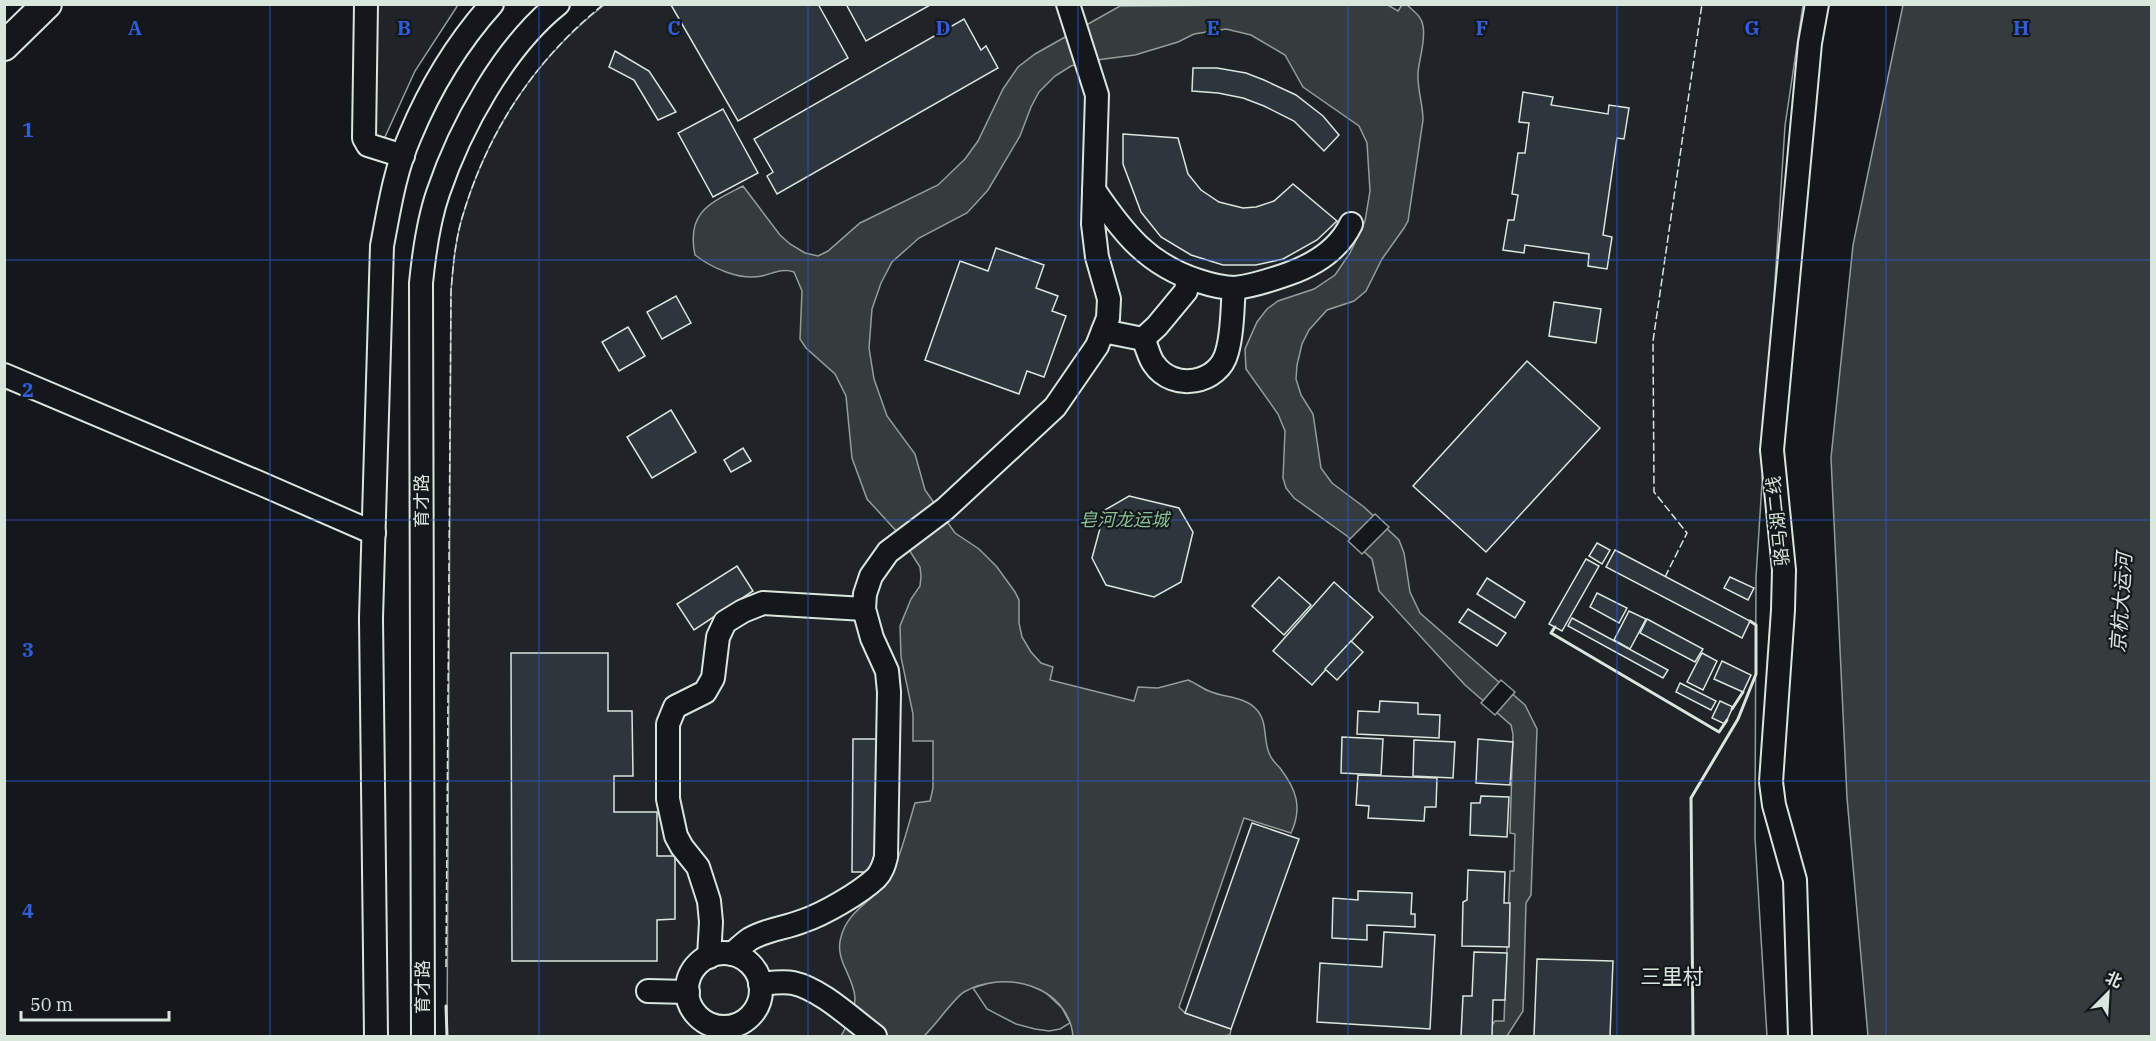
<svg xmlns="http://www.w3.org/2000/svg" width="2156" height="1041" viewBox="0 0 2156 1041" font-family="'IBM Plex Serif','Noto Sans SC',serif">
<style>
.green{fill:#202428;stroke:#939e99;stroke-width:1.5}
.parking{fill:#24282b;stroke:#939e99;stroke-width:1.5}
.water{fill:#363b3e;stroke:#939e99;stroke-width:1.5}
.pier{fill:#14181c;stroke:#939e99;stroke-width:1.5}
.building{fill:#2c363c;stroke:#d8e6dc;stroke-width:1.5}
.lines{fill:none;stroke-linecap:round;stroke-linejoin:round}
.minor-casing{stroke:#d8e6dc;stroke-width:26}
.major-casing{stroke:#d8e6dc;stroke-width:32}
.minor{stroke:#14181c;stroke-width:22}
.major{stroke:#14181c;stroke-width:28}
.fence{stroke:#d8e6dc;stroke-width:1.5;stroke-dasharray:8 3;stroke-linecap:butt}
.wall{stroke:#d8e6dc;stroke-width:3}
.grid{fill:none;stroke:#305dd8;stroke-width:1.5;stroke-opacity:0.55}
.labels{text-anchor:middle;stroke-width:4.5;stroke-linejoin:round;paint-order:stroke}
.street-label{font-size:18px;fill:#d8e6dc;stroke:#14181c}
.park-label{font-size:18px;font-style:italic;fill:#8ac095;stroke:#14181c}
.water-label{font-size:20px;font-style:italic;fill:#d8e6dc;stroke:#14181c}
.quarter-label{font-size:21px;fill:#d8e6dc;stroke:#14181c}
.grid-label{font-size:20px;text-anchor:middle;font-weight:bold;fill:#305dd8;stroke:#14181c;stroke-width:4.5;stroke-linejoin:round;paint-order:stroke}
</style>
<rect width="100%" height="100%" fill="#14181c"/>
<!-- green -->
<g class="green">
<path d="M376 5H458L415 71 384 139 372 136Z"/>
<path d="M604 5H1803L1785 126 1756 577 1755 838 1767 1036H447L451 291C453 267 455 242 462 218 487 133 534 60 604 5Z"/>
</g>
<!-- parking -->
<path class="parking" d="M1008 980 1025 983 1045 992 1062 1008 1070 1023 1060 1029 1049 1031 1035 1029 1016 1024 987 1009 973 988 989 983Z"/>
<!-- water -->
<g class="water">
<path d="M1386 4 1398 11 1402 5 1406 4C1413 11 1422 16 1423 26 1426 41 1419 58 1418 73 1417 89 1423 104 1423 120L1408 221 1404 228 1382 259 1366 291 1354 301 1327 310 1309 330 1302 344 1297 365 1296 379 1301 395 1313 414 1321 468 1332 483 1364 507 1399 540 1404 553 1410 592 1420 613 1525 705 1537 729 1531 895 1526 903 1523 1011 1507 1036H1484L1495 1021H1504L1510 871H1514L1515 834 1510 833 1513 734 1511 725 1465 685 1379 591 1372 559 1347 536 1294 498 1286 488 1283 478 1285 431 1278 414 1246 369 1245 349 1257 322 1267 309 1278 301 1314 289 1335 275 1350 253 1365 221 1370 191 1367 143 1359 126 1303 87 1285 55 1251 35 1226 29 1194 34 1178 42 1135 55 1089 61 1071 66 1055 76 1039 92 1031 107 1020 136 988 190 967 213 919 238 892 262 881 283 872 309 869 348 874 379 887 416 915 454 925 490 955 533 979 549 997 567 1015 592 1019 600V623L1022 637 1031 652 1041 663 1053 667 1050 680 1134 701 1138 687 1158 688 1188 680C1196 683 1201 688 1209 691 1224 698 1244 696 1256 709 1268 721 1263 739 1269 753 1271 759 1276 764 1280 768 1296 789 1303 807 1291 833L1244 818 1179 1007 1185 1013 1231 1029 1230 1035 1222 1036H1073C1068 985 1004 969 964 992 954 998 935 1026 924 1036H841C847 1025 855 1012 855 998 854 976 834 960 841 937 847 911 873 901 887 881 901 858 907 829 915 803L930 801 933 788V741H913V714L901 657 900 626 911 599 920 586 921 576 920 567 899 534 867 499 852 458 846 396 835 374 806 348 800 339 802 291 794 272C782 268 774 273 762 276 740 281 712 268 695 255 686 212 710 203 743 186L780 235 790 244 805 253 818 256 828 251 860 223 938 185 965 159 978 141 1003 89 1018 67 1035 54 1120 6Z"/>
<path d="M1903 5H2151V1036H1868L1847 798 1831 458 1853 245Z"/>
</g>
<!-- pier -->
<g class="pier">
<path d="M1375 514 1389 527 1362 554 1348 541Z"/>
<path d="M1501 680 1515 692 1495 715 1481 703Z"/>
</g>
<!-- building -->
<g class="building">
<path d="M818 4 848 58 738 121 671 5Z"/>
<path d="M846 4H932L866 41Z"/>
<path d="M964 19 981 50 986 46 998 68 777 194 767 176 773 172 754 139Z"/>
<path d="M615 51 649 71 676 112 658 120 634 80 609 67Z"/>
<path d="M1193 68H1217L1246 73 1264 80 1296 95 1323 116 1339 135 1324 151 1294 121 1264 106 1243 98 1218 93 1192 91Z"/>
<path d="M1523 92 1553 97 1551 105 1608 114 1609 105 1629 108 1624 139 1617 138 1603 235 1612 237 1607 269 1588 266 1589 254 1525 245 1524 253 1503 250 1508 220H1514L1518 195 1512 194 1518 153H1525L1529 123 1519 122Z"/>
<path d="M723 109 758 173 713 197 678 133Z"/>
<path d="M1123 134 1178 138 1188 174 1201 190 1219 202 1243 208 1256 207 1274 201 1293 184 1337 221 1317 240 1283 259 1256 265H1223L1191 255 1161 237 1141 212 1123 164Z"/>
<path d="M996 248 1044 265 1036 288 1058 296 1052 311 1066 316 1044 377 1027 371 1019 394 925 360 960 261 988 271Z"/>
<path d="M676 296 691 323 662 339 647 312Z"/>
<path d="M1554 302 1601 309 1596 343 1549 336Z"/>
<path d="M628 327 645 356 619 371 602 342Z"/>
<path d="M1527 361 1600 428 1486 552 1413 486Z"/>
<path d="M671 410 696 452 652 478 627 437Z"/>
<path d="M743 448 751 461 731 472 724 460Z"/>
<path d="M1129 496 1179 508 1193 532 1181 582 1154 597 1106 585 1092 558 1105 510Z"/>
<path d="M1597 543 1610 550 1602 564 1589 556Z"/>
<path d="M1615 550 1750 621 1742 638 1606 567Z"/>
<path d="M1586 559 1599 566 1562 631 1549 624Z"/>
<path d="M737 566 753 591 694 630 677 604Z"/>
<path d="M1279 577 1311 605 1284 635 1252 606Z"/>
<path d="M1730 577 1754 588 1748 600 1724 588Z"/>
<path d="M1487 578 1525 602 1515 618 1477 594Z"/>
<path d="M1334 582 1373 617 1312 685 1273 651Z"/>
<path d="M1597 593 1627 608 1619 623 1590 607Z"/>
<path d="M1468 609 1506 633 1497 646 1459 622Z"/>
<path d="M1629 611 1646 619 1630 649 1614 640Z"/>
<path d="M1572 618 1668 670 1663 678 1568 626Z"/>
<path d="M1647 619 1703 649 1695 662 1640 633Z"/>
<path d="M1351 641 1363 652 1337 680 1325 669Z"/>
<path d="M511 653H608V711H632L633 776H614V812H657V856H675V919L657 920V961H512Z"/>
<path d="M1702 653 1717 661 1703 690 1687 682Z"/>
<path d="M1722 661 1751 675 1743 692 1714 679Z"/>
<path d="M1680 683 1716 701 1711 710 1676 692Z"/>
<path d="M1380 701 1418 703V714L1440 715 1439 738 1357 734 1358 711 1379 712Z"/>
<path d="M1720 701 1733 707 1725 724 1712 718Z"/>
<path d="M1342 737 1383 739 1381 775 1341 773Z"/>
<path d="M853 739H878L877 872H852Z"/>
<path d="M1478 739 1513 742 1510 785 1476 783Z"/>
<path d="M1414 740 1455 742 1453 778 1413 776Z"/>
<path d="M1358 775 1437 778 1436 807H1425L1424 821 1368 818 1369 806 1356 805Z"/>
<path d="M1481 796 1509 797 1507 837 1470 835 1471 803H1480Z"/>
<path d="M1252 823 1299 839 1231 1029 1185 1013Z"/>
<path d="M1468 870 1505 872 1504 903H1510L1509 947 1462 946 1463 902 1467 900Z"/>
<path d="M1358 891 1412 893 1411 914H1415V927L1367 925V940L1332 938 1333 898 1358 900Z"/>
<path d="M1384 932 1435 935 1430 1029 1317 1022 1320 963 1382 967Z"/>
<path d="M1474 952 1507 953 1505 1000H1493L1492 1036H1461L1463 996H1472Z"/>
<path d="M1537 959 1613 961 1610 1036H1534Z"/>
</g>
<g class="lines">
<!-- minor casing -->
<g class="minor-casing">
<g id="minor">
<path d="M366 4 364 138 368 145 403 156"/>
<path d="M1094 190C1123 233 1148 265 1199 281 1211 285 1222 288 1235 288 1253 286 1271 280 1288 274 1314 265 1339 249 1351 224"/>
<path d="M1103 331 1143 339C1147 346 1149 358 1154 364 1173 392 1219 384 1227 352 1233 332 1232 309 1234 288"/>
<path d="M1143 339 1157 326 1186 291 1188 278"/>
<path d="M4 375 257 482 374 533"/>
<circle cx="724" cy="990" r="37"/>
<path d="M732 954C738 949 744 943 750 939 767 929 786 928 803 921 824 914 860 893 876 878 882 872 884 865 886 857L889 692 887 671 872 638 864 609 865 594 871 576 888 552 945 509 1055 407 1097 346 1108 318 1109 299 1097 257 1093 224 1097 95 1068 4"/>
<path d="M709 957 711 922 709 901 698 867 682 847 676 836 668 799V724L675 707 705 692 713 678 718 637 725 622 743 611 763 603 864 609"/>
<path d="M760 984C770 983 783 981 793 983 821 989 852 1019 875 1036"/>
<path d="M648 991 688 992"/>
<path d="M376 1036 371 618 382 246C389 209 395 170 410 136 430 88 458 42 492 4"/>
<path d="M423 1036 421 283C424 253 428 222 438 193 460 128 504 47 558 4"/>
<path d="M1800 1036 1795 880 1774 805 1771 782 1783 610 1784 570 1772 450 1810 43 1817 4"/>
</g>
</g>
<!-- major casing -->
<g class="major-casing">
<path id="major" d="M4 46 47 4"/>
</g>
<!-- minor -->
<use href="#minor" class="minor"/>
<!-- major -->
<use href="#major" class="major"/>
<!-- fence -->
<g class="fence">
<path d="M1665 577 1687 533 1654 492 1653 341 1702 4"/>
<path d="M446 967 451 291C453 267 455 242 462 218 487 133 534 60 604 4"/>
</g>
<!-- wall -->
<g class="wall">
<path d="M1555 627 1551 633 1719 732 1727 720"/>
<path d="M1732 709 1743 692"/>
<path d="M446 1006 447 1036"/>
<path d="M1693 1036 1691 798 1738 719 1756 674V625L1750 621"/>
</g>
</g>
<!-- grid -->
<path class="grid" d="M270 4V1036M539 4V1036M808 4V1036M1078 4V1036M1348 4V1036M1617 4V1036M1886 4V1036M4 260H2152M4 520H2152M4 781H2152"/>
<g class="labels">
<!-- street labels -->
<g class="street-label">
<text transform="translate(422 501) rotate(-90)" y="6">育才路</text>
<text transform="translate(1778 521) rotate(-96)" y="6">骆马湖二线</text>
<text transform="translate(423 987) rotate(-90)" y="6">育才路</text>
</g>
<!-- park labels -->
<g class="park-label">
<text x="1124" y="526">皂河龙运城</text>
</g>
<!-- water labels -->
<g class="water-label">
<text transform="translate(2121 603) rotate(-86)" y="7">京杭大运河</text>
</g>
<!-- quarter labels -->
<g class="quarter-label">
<text x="1672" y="984">三里村</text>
</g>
</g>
<g class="grid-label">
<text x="135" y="35">A</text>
<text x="404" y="35">B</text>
<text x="674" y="35">C</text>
<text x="943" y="35">D</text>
<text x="1213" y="35">E</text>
<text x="1482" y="35">F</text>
<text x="1752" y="35">G</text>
<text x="2021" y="35">H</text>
<text x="28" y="137">1</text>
<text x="28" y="397">2</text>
<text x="28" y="657">3</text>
<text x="28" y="918">4</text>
</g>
<!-- border -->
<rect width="2156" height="1041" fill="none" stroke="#d8e6dc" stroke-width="12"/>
<!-- north arrow -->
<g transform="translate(2108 993) rotate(24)" stroke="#14181c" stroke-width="4.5" paint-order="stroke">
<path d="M0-4.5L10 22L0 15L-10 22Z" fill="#d8e6dc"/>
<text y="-9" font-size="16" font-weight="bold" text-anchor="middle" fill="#d8e6dc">北</text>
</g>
<!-- scale -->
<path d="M21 1011v9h148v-9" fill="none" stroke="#d8e6dc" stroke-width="3"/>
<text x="30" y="1011" font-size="18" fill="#d8e6dc" stroke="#14181c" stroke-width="4.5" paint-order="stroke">50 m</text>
</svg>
